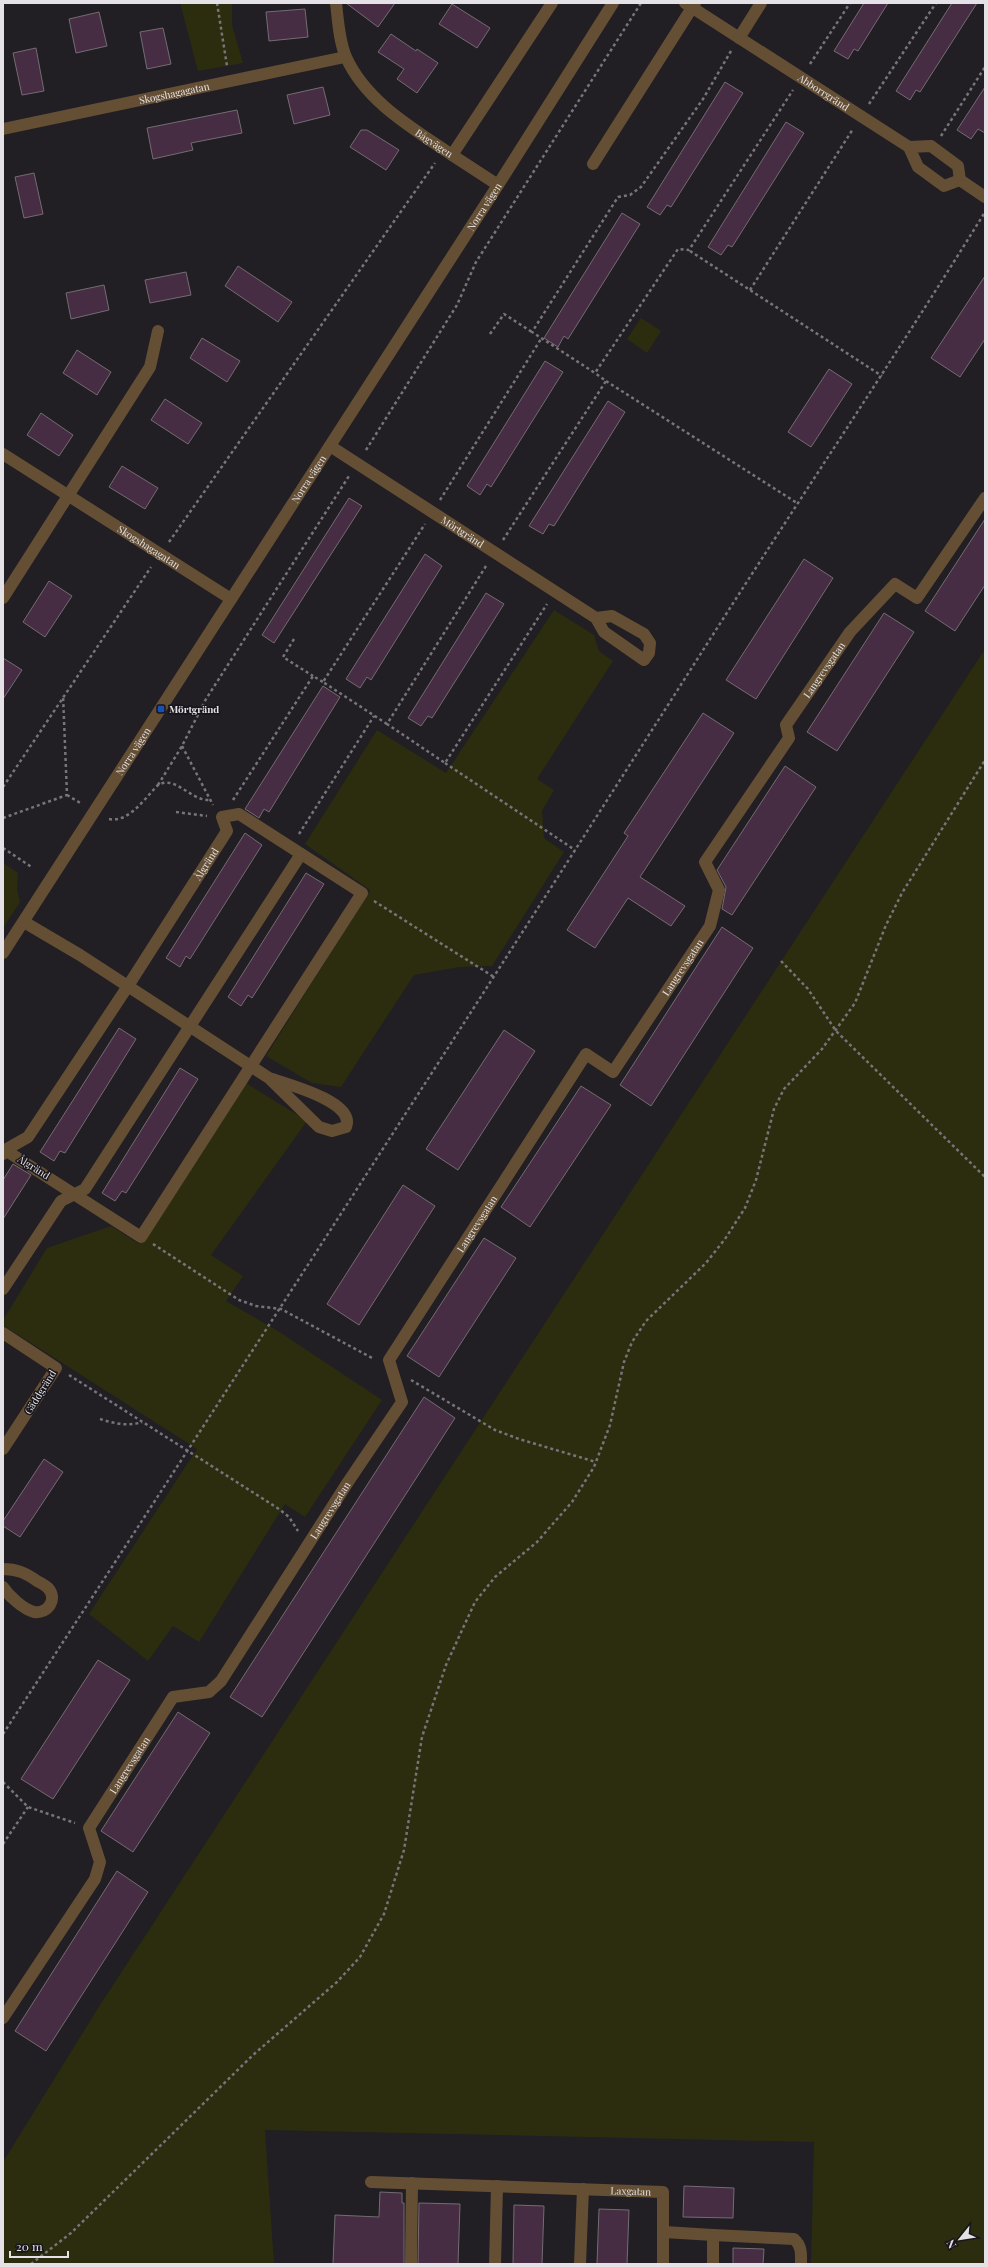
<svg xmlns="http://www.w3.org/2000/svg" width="988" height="2267" viewBox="0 0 988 2267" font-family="'Playfair Display',serif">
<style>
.green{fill:#2c2d0e}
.building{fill:#472d43;stroke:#736c72}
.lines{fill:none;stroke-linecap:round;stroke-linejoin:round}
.path{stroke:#77757a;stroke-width:2.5;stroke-dasharray:3 3;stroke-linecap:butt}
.minor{stroke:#644f34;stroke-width:12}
.transit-dot{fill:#1a4fb4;stroke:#18151b;stroke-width:1.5}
.labels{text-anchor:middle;stroke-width:3;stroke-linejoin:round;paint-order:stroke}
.street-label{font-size:10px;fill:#e4e2e6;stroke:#18151b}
.poi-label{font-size:10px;font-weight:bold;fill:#e4e2e6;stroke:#18151b;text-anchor:start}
</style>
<rect width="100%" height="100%" fill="#211e24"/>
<!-- green -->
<g class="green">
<path d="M180 3H232V25L243 63 198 71Z"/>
<path d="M641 318 661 331 647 353 627 339Z"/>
<path d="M554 610 594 635 599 651 613 661 537 779 554 790 542 811 544 838 564 852 492 966 459 967 414 975 341 1087 312 1083 266 1056 370 890 305 844 377 730 446 773Z"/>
<path d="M985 649V2264H811L814 2142 265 2130 274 2264H3V2162L100 2005Z"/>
<path d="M3 863 18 873 17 889 20 902 3 928Z"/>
<path d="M243 1081 307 1121 211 1255 243 1276 226 1301 278 1331 382 1400 305 1517 285 1504 199 1642 173 1626 148 1661 89 1614 197 1449 3 1325V1320L47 1248 111 1226 139 1244Z"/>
</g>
<!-- building -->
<g class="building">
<path d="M346 3H395L378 27Z"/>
<path d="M864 3H888L858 51 854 49 848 59 834 51Z"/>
<path d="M952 3H977L920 92 916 90 910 100 896 91Z"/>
<path d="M452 4 490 28 477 48 439 24Z"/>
<path d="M305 9 308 37 269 41 266 12Z"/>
<path d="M99 12 107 46 76 53 69 19Z"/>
<path d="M163 28 171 64 147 69 140 32Z"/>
<path d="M391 34 416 51 417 49 438 63 417 93 397 79 404 69 378 52Z"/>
<path d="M36 48 44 91 22 95 13 53Z"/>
<path d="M725 82 743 93 671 207 667 205 660 215 647 207Z"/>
<path d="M323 87 330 115 294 124 287 95Z"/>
<path d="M985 87V133L978 129 971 139 957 130Z"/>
<path d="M237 110 242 133 191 143 193 150 153 159 147 128Z"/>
<path d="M786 122 804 133 732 247 728 245 721 255 708 247Z"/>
<path d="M361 130H367L399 150 386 170 350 147Z"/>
<path d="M34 173 43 214 24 218 15 177Z"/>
<path d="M622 213 640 224 568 339 564 336 558 347 544 338Z"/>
<path d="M238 266 292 302 278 322 225 286Z"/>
<path d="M186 272 191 295 150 303 145 280Z"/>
<path d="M985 276V339L960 377 931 358Z"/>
<path d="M104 285 109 310 71 319 66 293Z"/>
<path d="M202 338 240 361 227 382 190 358Z"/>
<path d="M77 350 111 372 97 395 63 373Z"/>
<path d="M545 361 563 372 491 487 487 484 480 495 467 486Z"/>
<path d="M829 369 852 384 811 447 788 432Z"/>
<path d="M165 399 202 423 188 444 151 420Z"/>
<path d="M608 401 625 412 554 526 549 524 543 534 529 526Z"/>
<path d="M41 413 73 435 59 456 27 435Z"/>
<path d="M122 466 158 488 145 509 109 487Z"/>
<path d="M349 498 362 506 274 643 262 635Z"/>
<path d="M985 519V585L955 631 925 611Z"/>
<path d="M425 554 442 566 371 680 367 677 360 688 346 679Z"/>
<path d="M804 559 833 578 756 699 726 680Z"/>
<path d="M49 581 72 596 45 637 23 622Z"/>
<path d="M486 593 504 604 432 718 428 716 421 726 408 718Z"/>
<path d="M884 613 914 632 837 751 807 732Z"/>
<path d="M3 658 22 670 3 699Z"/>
<path d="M323 686 340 697 269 812 264 809 259 818 245 809Z"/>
<path d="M703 713 734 733 640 877 685 906 671 926 628 898 595 948 567 930 628 836 624 833Z"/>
<path d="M785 766 816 787 732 915 722 909 726 887 717 870Z"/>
<path d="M245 833 262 845 190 959 186 956 180 967 166 958Z"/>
<path d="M306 873 324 884 252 998 248 995 241 1006 228 997Z"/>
<path d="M722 927 753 948 651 1106 620 1085Z"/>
<path d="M119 1028 136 1039 65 1153 60 1151 54 1161 40 1152Z"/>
<path d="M504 1030 535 1051 458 1170 426 1149Z"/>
<path d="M180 1068 198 1079 126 1193 122 1191 115 1201 102 1193Z"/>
<path d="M581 1086 611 1105 530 1227 501 1207Z"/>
<path d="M13 1164 31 1175 3 1219V1180Z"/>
<path d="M403 1185 435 1206 359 1325 327 1304Z"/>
<path d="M484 1238 516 1258 439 1377 407 1356Z"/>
<path d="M424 1397 455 1418 262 1717 230 1697Z"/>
<path d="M44 1459 63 1472 20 1537 3 1526V1521Z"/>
<path d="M98 1660 130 1680 53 1799 21 1779Z"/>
<path d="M178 1712 210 1733 133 1852 101 1831Z"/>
<path d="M117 1871 148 1892 46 2051 15 2031Z"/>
<path d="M684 2186 734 2188 733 2218 683 2217Z"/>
<path d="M380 2192 402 2193V2203H404V2264H333L335 2215 379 2217Z"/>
<path d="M419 2203 460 2204 458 2264H418Z"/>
<path d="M514 2205 544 2206 542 2264H513Z"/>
<path d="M599 2209 629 2210 627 2264H597Z"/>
<path d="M733 2248 764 2249 763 2264H733Z"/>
</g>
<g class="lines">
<!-- path -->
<g class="path">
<path d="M217 3 227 66"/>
<path d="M731 51 703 99 641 187 630 195 618 197 532 332 595 373 678 249 689 250 793 90"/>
<path d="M810 64 850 3"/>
<path d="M869 104 936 3"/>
<path d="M941 136 985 67"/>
<path d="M690 251 882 376"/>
<path d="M750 290 853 129"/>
<path d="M490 334 504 314 532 332"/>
<path d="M606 381 797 503"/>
<path d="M366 450 457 305 476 262 641 3"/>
<path d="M440 500 541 339"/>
<path d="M503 540 606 381 595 373"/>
<path d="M169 542 435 163"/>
<path d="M486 566 387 724 445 763 547 604"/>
<path d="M294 639 283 657 313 676"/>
<path d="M387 724 323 682 425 524"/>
<path d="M182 746 213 805"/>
<path d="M445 763 575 850"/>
<path d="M158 785 182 746 206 699 349 476"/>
<path d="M3 787 151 567"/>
<path d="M67 795 82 804"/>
<path d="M233 800 313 676 323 682"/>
<path d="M176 812 207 816"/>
<path d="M3 818 67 795 63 695"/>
<path d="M109 819C129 823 145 798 158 785 176 775 189 800 209 800"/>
<path d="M299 834 374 716"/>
<path d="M3 848 33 868"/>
<path d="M374 901 494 977"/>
<path d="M781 961 808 989 836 1031 985 1177"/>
<path d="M153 1244 239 1300 256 1306 281 1309 374 1359"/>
<path d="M69 1375 279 1509 289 1517 298 1531"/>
<path d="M411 1380 495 1430 519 1439 596 1462"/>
<path d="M100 1419C113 1423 128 1427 142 1422"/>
<path d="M3 1734C242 1368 479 1001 714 633 804 492 897 354 985 212"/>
<path d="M3 1782 28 1807 75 1823"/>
<path d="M3 1844 28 1807"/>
<path d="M31 2264 71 2233 253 2055 337 1982 360 1957 384 1914 404 1850 422 1737 446 1665 475 1602 495 1577 537 1542 572 1502 594 1467 610 1425 624 1362 632 1342 646 1321 706 1263 725 1239 745 1208 756 1180 774 1109 784 1089 822 1049 855 1003 886 925 902 893 985 760"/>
</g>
<!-- minor -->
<g class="minor">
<path id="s1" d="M336 3C338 20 339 41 346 57 366 102 414 129 452 155L552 3"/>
<path id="s2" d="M685 3 909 147 918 167 944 186 960 180 958 166 931 146 909 147"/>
<path d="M739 38 761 3"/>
<path id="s3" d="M3 129 345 57"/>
<path d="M452 155 498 185"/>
<path d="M593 164 695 3"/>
<path d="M960 180 985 197"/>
<path id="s4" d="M330 446 596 618 604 632 644 660 649 653 650 643 644 634 612 616 596 618"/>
<path id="s5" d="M3 454 231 599"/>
<path d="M3 598 150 367 158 331"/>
<path d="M24 922 80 955 269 1078 319 1127 332 1131 346 1127C356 1102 287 1084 269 1078"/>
<path id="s6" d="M3 953 498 185 613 3"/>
<path id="s7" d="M3 1154 5 1150 28 1137 128 986 227 831 222 817 239 814 362 893 141 1237 5 1150"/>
<path d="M3 1289 61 1201 85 1189 301 854"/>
<path d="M3 1333 56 1368 3 1449"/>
<path d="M3 1569C17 1569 26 1573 37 1581 41 1583 45 1585 48 1588 58 1599 48 1614 34 1612 23 1609 9 1596 3 1587"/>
<path id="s8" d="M3 2018 95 1879 100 1862 89 1828 173 1697 209 1692 221 1681 348 1482 402 1402 389 1360 586 1054 613 1072 710 926 719 890 705 862 789 738 786 725 850 632 895 584 917 598 985 498"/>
<path id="s9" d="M371 2182 663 2192V2264"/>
<path d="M664 2232 713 2235V2264"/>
<path d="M713 2235 794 2239C802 2246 801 2254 801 2264"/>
<path d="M411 2264 412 2183"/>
<path d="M495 2264 497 2186"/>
<path d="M580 2264 583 2189"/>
</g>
</g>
<!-- markers -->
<rect class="transit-dot" x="157" y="705" width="8" height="8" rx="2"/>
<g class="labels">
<!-- street labels -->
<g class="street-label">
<text dy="4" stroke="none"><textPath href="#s2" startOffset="165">Abborrgränd</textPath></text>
<text dy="4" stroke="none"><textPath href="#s3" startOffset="175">Skogshagagatan</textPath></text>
<text dy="4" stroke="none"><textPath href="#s1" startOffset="180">Bågvägen</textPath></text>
<text dy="4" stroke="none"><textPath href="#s6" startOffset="888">Norra vägen</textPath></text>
<text dy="4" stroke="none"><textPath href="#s6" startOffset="564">Norra vägen</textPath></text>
<text dy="4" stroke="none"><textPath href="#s4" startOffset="158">Mörtgränd</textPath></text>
<text dy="4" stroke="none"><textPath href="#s5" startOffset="173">Skogshagagatan</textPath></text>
<text dy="4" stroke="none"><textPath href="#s8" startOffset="1675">Langrevsgatan</textPath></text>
<text dy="4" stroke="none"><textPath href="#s6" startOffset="240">Norra vägen</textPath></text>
<text dy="4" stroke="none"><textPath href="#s7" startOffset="357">Ålgränd</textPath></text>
<text dy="4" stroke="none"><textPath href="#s8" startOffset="1327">Langrevsgatan</textPath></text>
<text transform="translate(34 1167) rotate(32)" y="4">Ålgränd</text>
<text dy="4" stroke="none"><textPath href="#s8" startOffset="967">Langrevsgatan</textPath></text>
<text transform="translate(40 1392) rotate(-58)" y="4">Gäddgränd</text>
<text dy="4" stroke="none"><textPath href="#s8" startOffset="631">Langrevsgatan</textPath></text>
<text dy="4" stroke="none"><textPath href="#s8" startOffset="295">Langrevsgatan</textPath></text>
<text dy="4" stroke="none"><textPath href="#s9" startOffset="260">Laxgatan</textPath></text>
</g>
<!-- poi labels -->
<g class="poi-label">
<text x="169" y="713">Mörtgränd</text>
</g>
</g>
<!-- border -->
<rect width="988" height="2267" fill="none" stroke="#e4e2e6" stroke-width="8"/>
<!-- north arrow -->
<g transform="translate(960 2239) rotate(240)" stroke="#18151b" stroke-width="3" paint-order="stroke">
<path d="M0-3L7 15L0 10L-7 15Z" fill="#e4e2e6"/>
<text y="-6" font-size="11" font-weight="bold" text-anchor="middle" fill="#e4e2e6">N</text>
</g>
<!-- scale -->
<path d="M10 2251v6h58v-6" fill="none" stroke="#e4e2e6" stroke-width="2"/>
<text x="16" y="2251" font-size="12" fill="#e4e2e6" stroke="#18151b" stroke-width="3" paint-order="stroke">20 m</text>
</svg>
